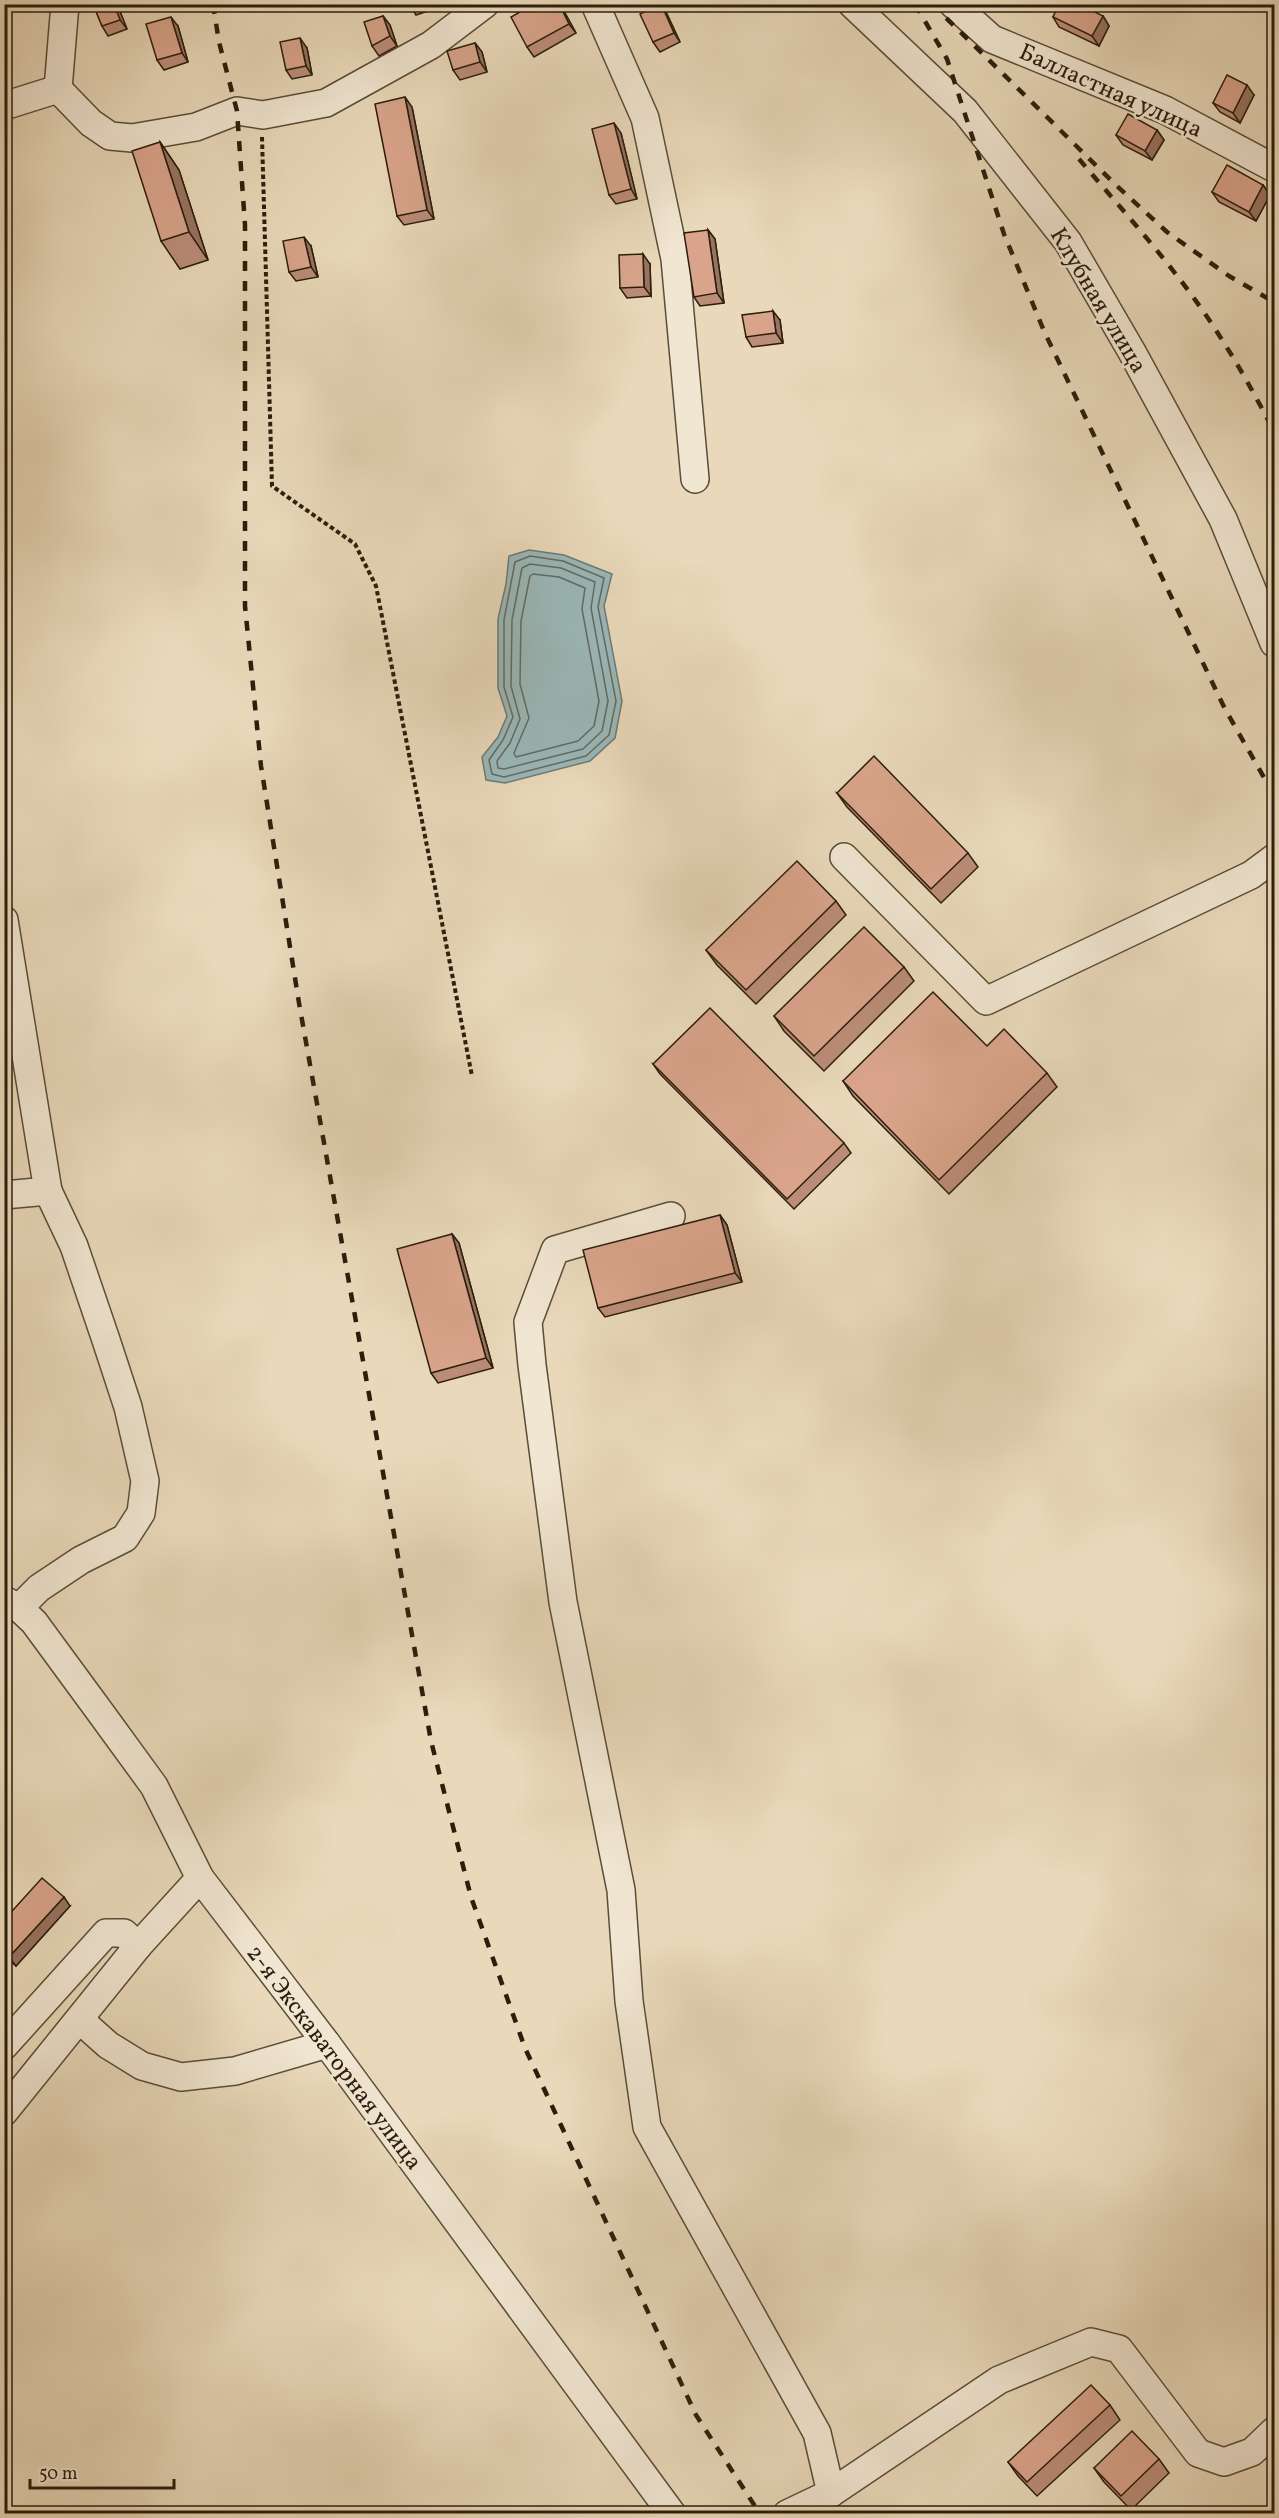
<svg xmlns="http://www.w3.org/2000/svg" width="1279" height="2518" viewBox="0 0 1279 2518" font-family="Vollkorn,serif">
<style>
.water{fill:#9ab8b9;stroke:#6e7a74;stroke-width:1.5}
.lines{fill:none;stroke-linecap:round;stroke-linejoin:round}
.shore{stroke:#626b63;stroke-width:1.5}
.minor-casing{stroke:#5a4d38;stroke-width:30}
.path{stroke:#2b1e0d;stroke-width:4;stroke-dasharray:4.5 3;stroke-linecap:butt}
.minor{stroke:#f1e6d2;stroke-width:27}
.rail{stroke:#2b1e0d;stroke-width:4.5;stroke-dasharray:10 10;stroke-linecap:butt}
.wall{fill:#bb8d78;stroke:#2b1e0d;stroke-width:1.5}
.shaded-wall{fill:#987361;stroke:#2b1e0d;stroke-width:1.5}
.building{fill:#d9a48b;stroke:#2b1e0d;stroke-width:1.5}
.labels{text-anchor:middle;stroke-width:5;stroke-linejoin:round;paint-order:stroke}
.street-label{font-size:24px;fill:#2b1e0d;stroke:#f1e6d2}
</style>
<rect width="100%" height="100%" fill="#e9d9ba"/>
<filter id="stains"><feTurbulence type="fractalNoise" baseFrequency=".00333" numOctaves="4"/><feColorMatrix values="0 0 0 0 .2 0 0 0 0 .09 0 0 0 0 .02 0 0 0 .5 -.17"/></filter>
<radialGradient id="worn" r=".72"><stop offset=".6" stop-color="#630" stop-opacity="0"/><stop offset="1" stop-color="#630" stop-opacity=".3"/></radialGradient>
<!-- water -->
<path class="water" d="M529 550 564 555 612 574 604 606 622 701 615 738 590 761 505 783 486 780 482 757 498 737 507 716 498 688V619L506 584 509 556Z"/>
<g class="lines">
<!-- shore -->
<g class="shore">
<path d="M530 556 563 561 604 578 598 607 616 701 609 735 586 756 504 777 492 774 489 760 503 740 513 717 504 687V620L515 562Z"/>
<path d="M530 564 561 568 595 582 591 608 608 701 602 731 583 749 504 769 498 768 497 761 510 743 520 719 511 686 512 620 522 568Z"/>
<path d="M533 574 559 577 585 588 582 609 599 701 594 726 578 741 516 757 514 753 529 718 520 684 521 621 530 576Z"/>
</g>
<!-- minor casing -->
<g class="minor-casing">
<g id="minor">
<path d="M595 4 645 118 675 259 695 479"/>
<path d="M852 4 965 111 1068 242 1132 352 1223 519 1274 643"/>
<path d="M953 4 992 39 1165 110 1274 168"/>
<path d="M58 89 91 123 110 136 132 138 196 127 237 111 263 115 326 103 431 45 485 4"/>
<path d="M4 106 58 89 65 4"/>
<path d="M844 857 986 1001 1251 875 1274 858"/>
<path d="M4 920 48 1191 4 1195"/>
<path d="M671 1216 555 1250 528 1322 532 1365 563 1602 621 1890 629 2001 647 2127 817 2433 831 2493"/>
<path d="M4 1600 19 1608 34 1622 103 1716 154 1786 200 1878 327 2044 672 2514"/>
<path d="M19 1608 39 1588 81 1560 125 1538 141 1513 145 1481 128 1407 106 1340 74 1246 48 1191"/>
<path d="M80 2020 108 2045 142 2066 181 2077 235 2071 327 2044"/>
<path d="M4 2046 106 1933H124L138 1946"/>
<path d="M4 2112 138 1946 200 1878"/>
<path d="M787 2514 831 2493 999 2380 1091 2342 1119 2349 1198 2453 1224 2462 1252 2452 1274 2431"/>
</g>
</g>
<!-- path -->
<path class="path" d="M262 137 272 486 355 544 376 586 472 1076"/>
<!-- minor -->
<use href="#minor" class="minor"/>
<!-- rail -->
<g class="rail">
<path d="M213 4 219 42 237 111 245 225V606L261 766 299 1003 431 1741 471 1897 525 2048 696 2415 760 2514"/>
<path d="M915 4 947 59 1004 234 1044 331 1225 709 1274 795"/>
<path d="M932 4 1117 186 1167 232 1229 276 1274 302"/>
<path d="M1079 159C1129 218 1183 276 1224 343 1242 371 1258 401 1274 431"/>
</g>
</g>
<!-- wall -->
<g class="wall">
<path d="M93 4H117L127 29 108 36 102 26Z"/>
<path d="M409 4H449L416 15Z"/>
<path d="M534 4H560L576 33 534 57 527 47Z"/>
<path d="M661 4 667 14 680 42 660 52 653 42Z"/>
<path d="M383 16 390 25 397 46 379 56 372 46Z"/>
<path d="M1103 16 1109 26 1099 46 1059 27 1053 17Z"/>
<path d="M178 26 188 62 164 70 157 60Z"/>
<path d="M475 43 482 52 487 72 460 80 453 70Z"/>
<path d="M307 48 312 75 292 79 286 70Z"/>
<path d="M1254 95 1240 123 1220 112 1213 103Z"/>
<path d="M412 107 434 219 404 225 397 216Z"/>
<path d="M1157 130 1164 140 1152 160 1123 145 1116 135Z"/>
<path d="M621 133 637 199 616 204 609 195Z"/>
<path d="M160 142 179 170 208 260 180 269 161 241Z"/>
<path d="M1263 185 1270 195 1256 221 1219 202 1212 192Z"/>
<path d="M708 230 715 239 724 303 700 306 694 297Z"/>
<path d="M311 246 318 277 296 281 289 272Z"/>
<path d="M650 264 651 296 627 298 620 288Z"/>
<path d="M780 320 783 343 752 347 746 337Z"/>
<path d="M837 793 968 853 978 867 941 903 847 807Z"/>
<path d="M836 901 846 915 756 1004 717 965 706 950Z"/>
<path d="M904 967 914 981 824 1071 784 1031 774 1016Z"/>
<path d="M987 1046 1047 1073 1057 1087 949 1194 853 1096 843 1081Z"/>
<path d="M653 1064 844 1143 851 1153 794 1209 660 1074Z"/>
<path d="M720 1215 727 1225 742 1282 605 1317 598 1308Z"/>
<path d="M452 1234 459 1243 493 1368 438 1383 431 1373Z"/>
<path d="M70 1906 16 1966 4 1956V1920Z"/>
<path d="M1110 2405 1120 2420 1037 2496 1018 2476 1008 2462Z"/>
<path d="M1159 2459 1169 2473 1131 2510 1104 2482 1094 2468Z"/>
</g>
<!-- shaded-wall -->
<g class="shaded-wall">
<path d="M114 4H117L127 29 120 20Z"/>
<path d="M559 4H560L576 33 569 24Z"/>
<path d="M661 4 667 14 680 42 674 33Z"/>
<path d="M383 16 390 25 397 46 390 36Z"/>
<path d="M1103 16 1109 26 1099 46 1092 36Z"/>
<path d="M171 17 178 26 188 62 182 53Z"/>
<path d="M300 38 307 48 312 75 306 66Z"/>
<path d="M475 43 482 52 487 72 480 62Z"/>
<path d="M1247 85 1254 95 1240 123 1233 113Z"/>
<path d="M405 97 412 107 434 219 427 210Z"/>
<path d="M614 123 621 133 637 199 631 189Z"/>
<path d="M1157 130 1164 140 1152 160 1145 151Z"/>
<path d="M160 142 179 170 208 260 189 232Z"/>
<path d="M1263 185 1270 195 1256 221 1249 212Z"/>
<path d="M708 230 715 239 724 303 717 293Z"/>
<path d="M304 237 311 246 318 277 311 267Z"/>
<path d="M643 254 650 264 651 296 644 287Z"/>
<path d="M773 311 780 320 783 343 776 333Z"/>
<path d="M720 1215 727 1225 742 1282 735 1273Z"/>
<path d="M452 1234 459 1243 493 1368 486 1358Z"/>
<path d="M64 1897 70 1906 16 1966 9 1957Z"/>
</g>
<!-- building -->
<g class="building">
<path d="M93 4H114L120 20 102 26Z"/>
<path d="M534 4H559L569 24 527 47 511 17Z"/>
<path d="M660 4H661L674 33 653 42 640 14Z"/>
<path d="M1059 4H1079L1103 16 1092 36 1053 17Z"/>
<path d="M383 16 390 36 372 46 364 22Z"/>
<path d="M171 17 182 53 157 60 146 24Z"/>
<path d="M300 38 306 66 286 70 280 42Z"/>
<path d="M475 43 480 62 453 70 447 51Z"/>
<path d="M1227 75 1247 85 1233 113 1213 103Z"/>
<path d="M405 97 427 210 397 216 375 104Z"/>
<path d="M1128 114 1157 130 1145 151 1116 135Z"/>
<path d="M614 123 631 189 609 195 592 129Z"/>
<path d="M160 142 189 232 161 241 132 151Z"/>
<path d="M1227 165 1263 185 1249 212 1212 192Z"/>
<path d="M708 230 717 293 694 297 684 233Z"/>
<path d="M304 237 311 267 289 272 283 241Z"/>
<path d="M643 254 644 287 620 288 619 255Z"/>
<path d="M773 311 776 333 746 337 742 315Z"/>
<path d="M874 756 968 853 931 889 837 793Z"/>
<path d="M797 861 836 901 746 990 706 950Z"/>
<path d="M864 927 904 967 814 1056 774 1016Z"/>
<path d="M933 992 987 1046 1004 1029 1047 1073 939 1180 843 1081Z"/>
<path d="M710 1008 844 1143 787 1199 653 1064Z"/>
<path d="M720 1215 735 1273 598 1308 583 1250Z"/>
<path d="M452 1234 486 1358 431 1373 397 1249Z"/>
<path d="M42 1878 64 1897 9 1957 4 1952V1920Z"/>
<path d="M1091 2385 1110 2405 1027 2482 1008 2462Z"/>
<path d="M1132 2431 1159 2459 1121 2496 1094 2468Z"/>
</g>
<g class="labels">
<!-- street labels -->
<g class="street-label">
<text transform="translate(1111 90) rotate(24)" y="8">Балластная улица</text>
<text transform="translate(1099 300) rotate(59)" y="8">Клубная улица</text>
<text transform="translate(335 2057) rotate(53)" y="8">2-я Экскаваторная улица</text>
</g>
</g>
<!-- margin -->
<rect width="1279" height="2518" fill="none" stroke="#e9d9ba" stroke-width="24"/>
<rect x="6" y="6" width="1267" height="2506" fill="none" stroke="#2b1e0d" stroke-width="3"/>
<rect x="12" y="12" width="1255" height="2494" fill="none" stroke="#2b1e0d" stroke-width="1.5"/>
<!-- scale -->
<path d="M30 2479v9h144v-9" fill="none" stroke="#2b1e0d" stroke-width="3"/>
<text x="39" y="2479" font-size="18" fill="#2b1e0d" stroke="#f1e6d2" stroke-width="4.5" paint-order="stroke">50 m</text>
<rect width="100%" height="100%" filter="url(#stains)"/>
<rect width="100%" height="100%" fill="url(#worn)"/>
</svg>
